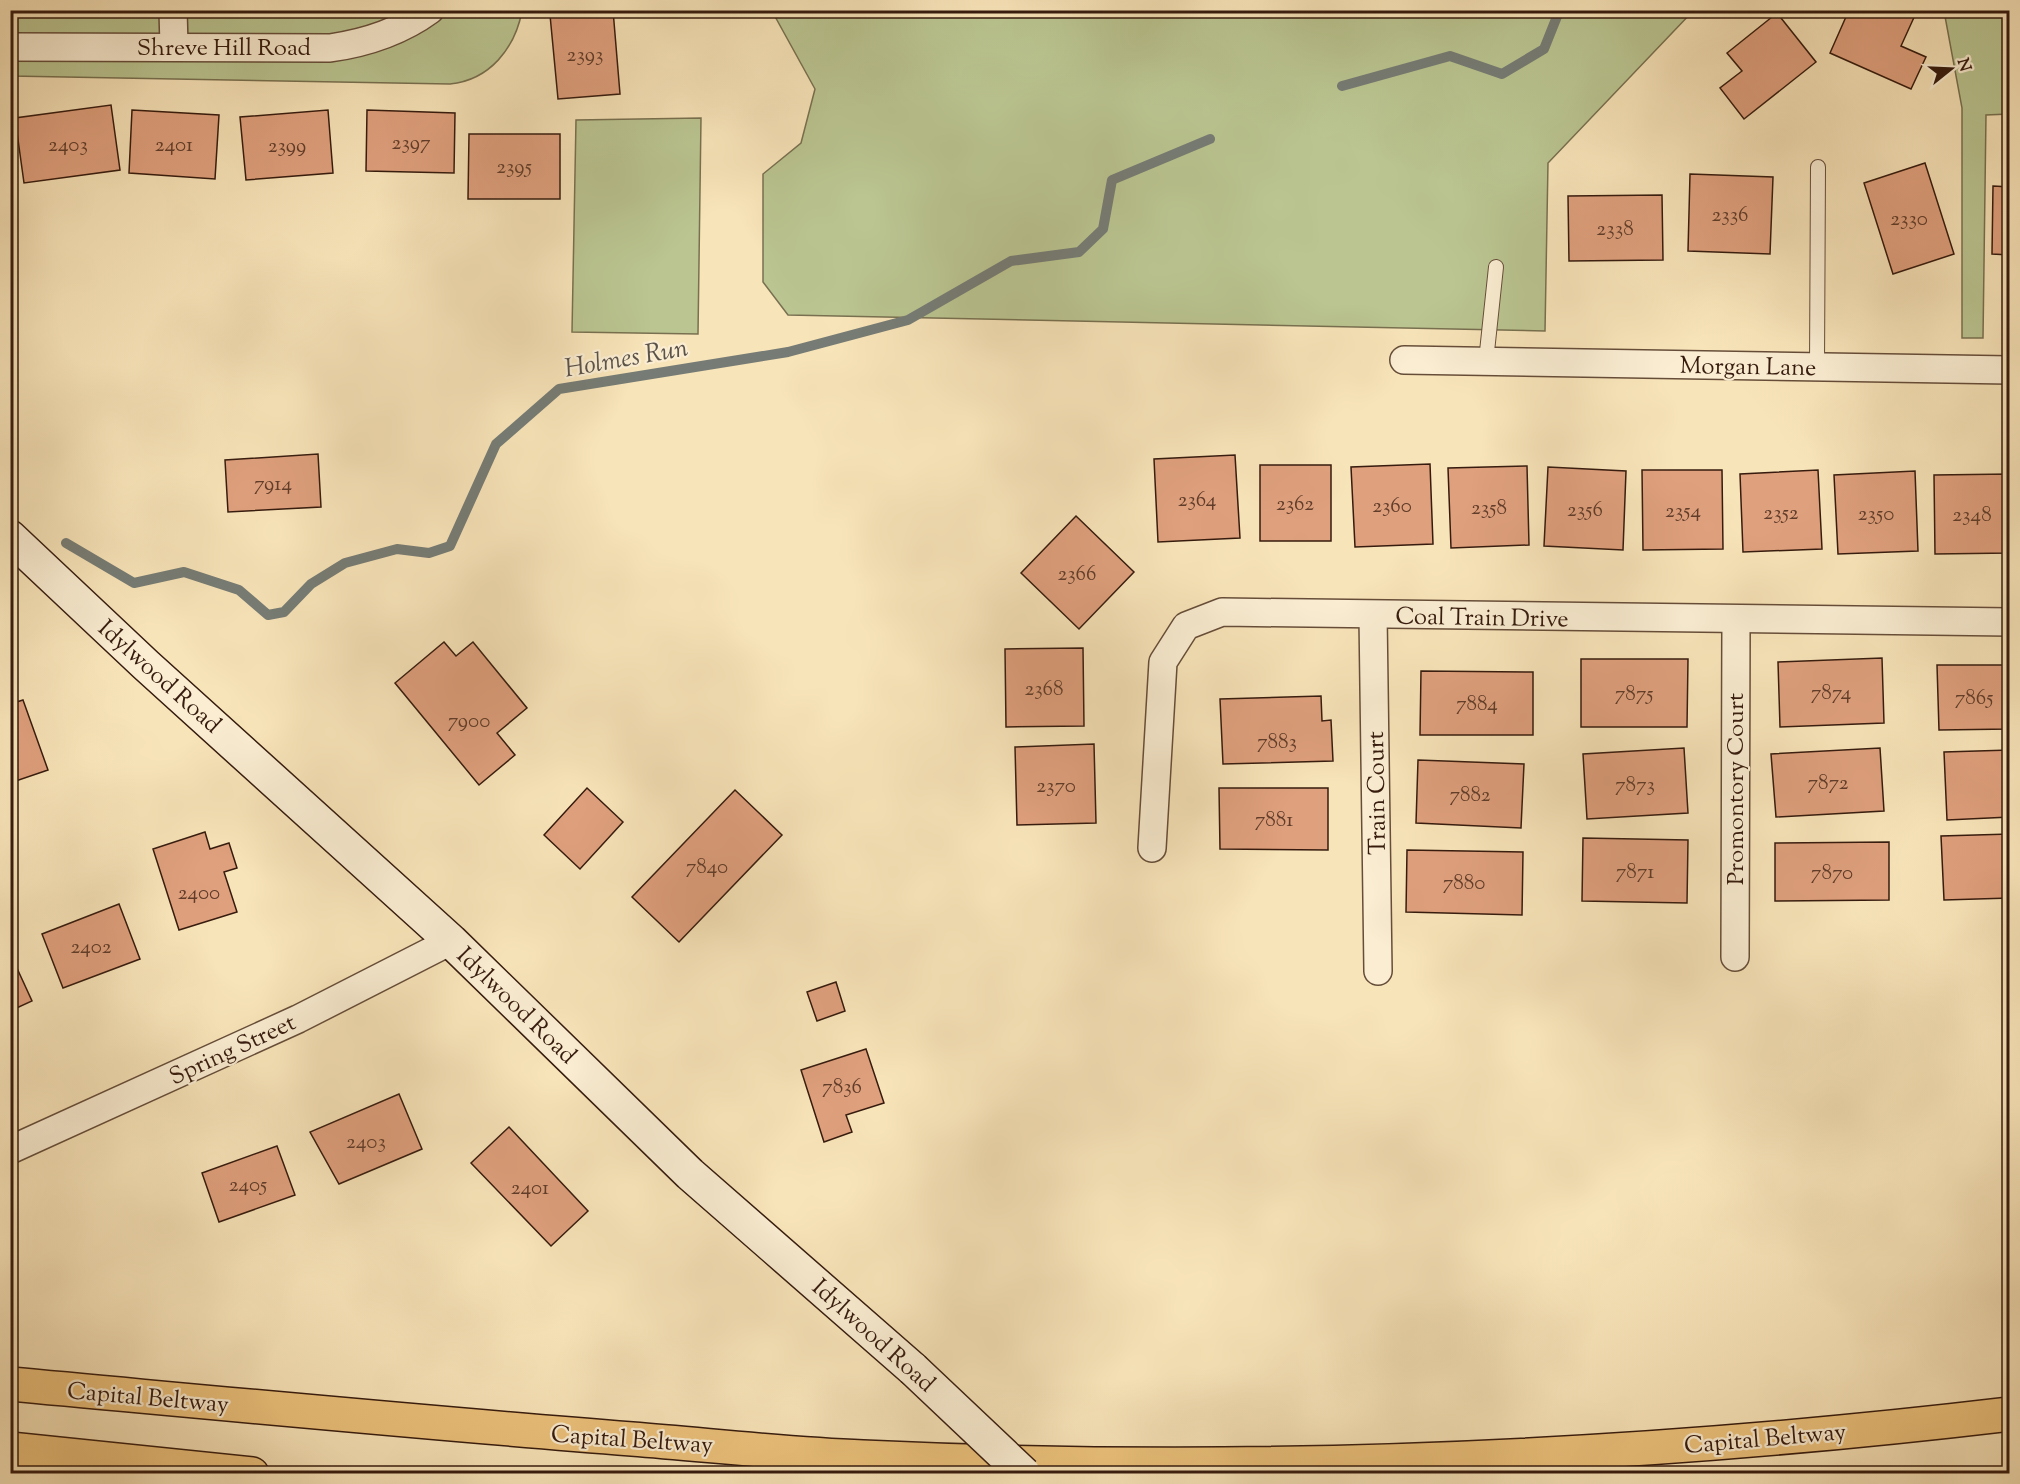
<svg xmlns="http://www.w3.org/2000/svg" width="2020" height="1484" viewBox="0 0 2020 1484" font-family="'Sorts Mill Goudy',serif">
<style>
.green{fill:#bac591;stroke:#787050;stroke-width:1.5}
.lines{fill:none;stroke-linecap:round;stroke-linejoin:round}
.stream{stroke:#767c75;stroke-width:10}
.building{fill:#dfa07d;stroke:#361b0e;stroke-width:1.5}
.lane-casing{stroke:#664d39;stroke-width:16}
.street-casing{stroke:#664d39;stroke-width:30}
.secondary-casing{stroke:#361b0e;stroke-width:36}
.highway-casing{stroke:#361b0e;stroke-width:36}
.lane{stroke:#faedd2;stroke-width:14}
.street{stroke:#faedd2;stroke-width:27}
.secondary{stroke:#faedd2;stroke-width:33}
.highway{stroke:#ecc27c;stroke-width:33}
.secondary-bridge-casing{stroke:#361b0e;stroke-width:36;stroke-linecap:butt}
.secondary-bridge{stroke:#faedd2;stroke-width:33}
.labels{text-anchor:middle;stroke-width:4.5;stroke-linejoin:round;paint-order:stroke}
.number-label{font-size:21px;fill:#603c2a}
.street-label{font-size:24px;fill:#361b0e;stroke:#faedd2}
.water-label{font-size:26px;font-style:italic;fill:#5b534a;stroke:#faedd2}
</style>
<rect width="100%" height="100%" fill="#f8e4b9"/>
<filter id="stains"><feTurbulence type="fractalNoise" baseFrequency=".00333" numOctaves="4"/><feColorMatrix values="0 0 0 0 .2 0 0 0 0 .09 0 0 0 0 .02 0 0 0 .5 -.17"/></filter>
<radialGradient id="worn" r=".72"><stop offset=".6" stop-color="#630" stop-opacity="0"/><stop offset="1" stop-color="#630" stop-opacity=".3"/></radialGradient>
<!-- green -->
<g class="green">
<path d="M11 11H522C515 48 490 80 450 84L11 76Z"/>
<path d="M772 11H1693L1548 163 1545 331 788 315 763 282V174L801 143 815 89Z"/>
<path d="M1944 11H2009V114L1986 115 1983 338H1962V108Z"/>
<path d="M701 118 698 334 572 332 576 120Z"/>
</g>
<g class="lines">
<!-- stream -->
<g class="stream">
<path d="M1342 86 1450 56 1502 74 1544 49 1558 14 1571 10"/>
<path d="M66 543 134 583 184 572 239 590 268 615 284 612 311 584 345 563 397 549 429 553 450 546 496 444 559 389 788 352 908 320 1011 261 1079 252 1103 229 1112 180 1210 139"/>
</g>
</g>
<!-- building -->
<g class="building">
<path d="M613 10 620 94 558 99 550 15Z"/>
<path d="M1849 10H1909L1916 13 1901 46 1926 57 1911 89 1830 53Z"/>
<path d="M1777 13 1816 62 1744 119 1720 88 1742 71 1727 53Z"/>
<path d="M111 105 120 170 24 183 15 118Z"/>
<path d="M132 110 219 115 215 179 129 173Z"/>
<path d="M328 110 333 173 246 180 240 117Z"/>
<path d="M367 110 455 113 454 173 366 171Z"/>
<path d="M469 134H560V199H468Z"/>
<path d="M1925 163 1954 254 1893 274 1864 183Z"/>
<path d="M1690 174 1773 177 1770 254 1688 251Z"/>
<path d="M1993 186 2010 187V255L1992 254Z"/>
<path d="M1662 195 1663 260 1569 261 1568 196Z"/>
<path d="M318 454 321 507 228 512 225 460Z"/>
<path d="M1235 455 1240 538 1158 542 1154 459Z"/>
<path d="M1430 464 1433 544 1355 547 1351 467Z"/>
<rect x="1260" y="465" width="71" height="76"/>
<path d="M1527 466 1529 545 1451 548 1448 468Z"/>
<path d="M1548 467 1626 471 1623 550 1544 546Z"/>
<path d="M1642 470H1722L1723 549 1643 550Z"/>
<path d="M1818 470 1822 549 1743 552 1740 474Z"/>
<path d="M1915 471 1918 551 1838 554 1834 475Z"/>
<path d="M2010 474V553L1935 554 1934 475Z"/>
<path d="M1076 516 1134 572 1079 629 1021 573Z"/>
<path d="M444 642 456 656 473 642 527 708 497 733 515 755 479 785 395 683Z"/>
<path d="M1083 648 1084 726 1006 727 1005 649Z"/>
<path d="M1882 658 1884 723 1780 727 1778 662Z"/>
<path d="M1581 659H1688L1687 727H1581Z"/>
<path d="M1937 665H2010V729L1939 730Z"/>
<path d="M1421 671 1533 672V735H1420Z"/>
<path d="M1321 696 1322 721 1331 720 1333 761 1223 764 1220 699Z"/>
<path d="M23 700 48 770 10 783V704Z"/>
<path d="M1094 744 1096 823 1017 825 1015 747Z"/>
<path d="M1684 748 1688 813 1587 819 1583 754Z"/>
<path d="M1880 748 1884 811 1776 817 1771 754Z"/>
<path d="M2010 750V817L1947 820 1944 752Z"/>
<path d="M1418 760 1524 764 1521 828 1416 823Z"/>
<path d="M587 788 623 822 580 869 544 835Z"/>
<path d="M1219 788H1328V850L1220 849Z"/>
<path d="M735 790 782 835 679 942 632 897Z"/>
<path d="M205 832 210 849 229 843 237 868 224 872 237 912 179 930 153 849Z"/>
<path d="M2010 834V898L1944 900 1941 836Z"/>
<path d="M1583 838 1688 840 1687 903 1582 901Z"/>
<path d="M1889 842V900L1775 901V843Z"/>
<path d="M1407 850 1523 852 1522 915 1406 912Z"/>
<path d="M119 904 140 959 63 988 42 934Z"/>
<path d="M10 953 32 1001 10 1011Z"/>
<path d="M836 982 845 1011 817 1021 807 992Z"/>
<path d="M866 1049 884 1103 846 1115 852 1132 824 1142 801 1070Z"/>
<path d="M399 1094 422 1149 339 1184 310 1132Z"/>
<path d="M509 1127 588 1211 551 1246 471 1163Z"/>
<path d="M277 1146 295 1195 219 1222 202 1173Z"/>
</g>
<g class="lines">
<!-- lane casing -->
<g class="lane-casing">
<g id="lane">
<path d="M1486 361 1496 267"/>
<path d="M1817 367 1818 167"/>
</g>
</g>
<!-- street casing -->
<g class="street-casing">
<g id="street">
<path d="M173 10 174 46"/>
<path d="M10 47 330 48C365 43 400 32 430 10"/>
<path d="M1404 360 2010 370"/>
<path d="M1373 615 1378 971"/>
<path d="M1152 848 1163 662 1186 626 1222 612 2010 622"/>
<path d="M1735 957 1736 621"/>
<path d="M10 1150 298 1019 451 941"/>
</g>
</g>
<!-- secondary casing -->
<g class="secondary-casing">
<path id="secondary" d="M10 537 146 665 451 941 690 1174 913 1369"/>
</g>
<!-- highway casing -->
<g class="highway-casing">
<g id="highway">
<path d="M10 1384C218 1403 425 1423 632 1439 709 1445 786 1454 863 1457 1245 1475 1630 1459 2010 1414"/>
<path d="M10 1449 252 1474"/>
</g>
</g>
<!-- lane -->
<use href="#lane" class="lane"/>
<!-- street -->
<use href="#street" class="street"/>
<!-- secondary -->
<use href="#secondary" class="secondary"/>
<!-- highway -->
<use href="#highway" class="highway"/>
<!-- secondary-bridge casing -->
<g class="secondary-bridge-casing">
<path id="secondary-bridge" d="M913 1369 1024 1474"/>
</g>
<!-- secondary-bridge -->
<use href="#secondary-bridge" class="secondary-bridge"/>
</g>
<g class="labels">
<!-- number labels -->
<g class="number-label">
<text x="585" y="61">2393</text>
<text x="411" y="149">2397</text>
<text x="68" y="151">2403</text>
<text x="174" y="151">2401</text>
<text x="287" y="152">2399</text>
<text x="514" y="173">2395</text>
<text x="1730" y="221">2336</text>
<text x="1909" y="225">2330</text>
<text x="1615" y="235">2338</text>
<text x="273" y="490">7914</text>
<text x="1197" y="506">2364</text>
<text x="1295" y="510">2362</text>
<text x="1392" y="512">2360</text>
<text x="1489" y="514">2358</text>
<text x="1585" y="516">2356</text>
<text x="1683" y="517">2354</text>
<text x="1781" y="519">2352</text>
<text x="1876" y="520">2350</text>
<text x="1972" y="521">2348</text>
<text x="1077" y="580">2366</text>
<text x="1044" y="695">2368</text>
<text x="1831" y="699">7874</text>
<text x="1634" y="700">7875</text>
<text x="1974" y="704">7865</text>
<text x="1477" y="710">7884</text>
<text x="469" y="727">7900</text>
<text x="1277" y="748">7883</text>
<text x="1828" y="789">7872</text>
<text x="1635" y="791">7873</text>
<text x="1056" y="792">2370</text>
<text x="1470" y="801">7882</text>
<text x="1274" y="826">7881</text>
<text x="707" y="873">7840</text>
<text x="1635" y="878">7871</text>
<text x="1832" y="879">7870</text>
<text x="1464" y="889">7880</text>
<text x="199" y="899">2400</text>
<text x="91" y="953">2402</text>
<text x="842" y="1093">7836</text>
<text x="366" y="1148">2403</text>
<text x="248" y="1191">2405</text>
<text x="530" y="1194">2401</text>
</g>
<!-- street labels -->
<g class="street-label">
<text x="224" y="55">Shreve Hill Road</text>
<text transform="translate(1748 366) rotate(1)" y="8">Morgan Lane</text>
<text transform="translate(1482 617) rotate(1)" y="8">Coal Train Drive</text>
<text transform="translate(160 676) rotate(42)" y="8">Idylwood Road</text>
<text transform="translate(1735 789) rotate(-90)" y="8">Promontory Court</text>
<text transform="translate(1376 793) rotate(-91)" y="8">Train Court</text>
<text transform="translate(517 1005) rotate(44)" y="8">Idylwood Road</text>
<text transform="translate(232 1049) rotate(-25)" y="8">Spring Street</text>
<text transform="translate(874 1335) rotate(42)" y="8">Idylwood Road</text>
<text transform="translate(148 1397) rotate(5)" y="8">Capital Beltway</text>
<text transform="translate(1765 1438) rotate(-5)" y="8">Capital Beltway</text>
<text transform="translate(632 1439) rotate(4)" y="8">Capital Beltway</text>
</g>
<!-- water labels -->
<g class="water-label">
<text transform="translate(626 357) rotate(-10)" y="9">Holmes Run</text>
</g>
</g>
<!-- margin -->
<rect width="2020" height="1484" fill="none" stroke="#f8e4b9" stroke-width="36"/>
<rect x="12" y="12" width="1996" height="1460" fill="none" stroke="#361b0e" stroke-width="3"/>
<rect x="18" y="18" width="1984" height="1448" fill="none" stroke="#361b0e" stroke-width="1.5"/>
<!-- north arrow -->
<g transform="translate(1951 69) rotate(72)" stroke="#faedd2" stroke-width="4.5" paint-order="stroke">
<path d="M0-4.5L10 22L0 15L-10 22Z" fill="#361b0e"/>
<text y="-9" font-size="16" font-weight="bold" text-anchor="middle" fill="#361b0e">N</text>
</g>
<rect width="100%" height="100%" filter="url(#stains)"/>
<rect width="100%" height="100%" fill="url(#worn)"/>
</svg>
